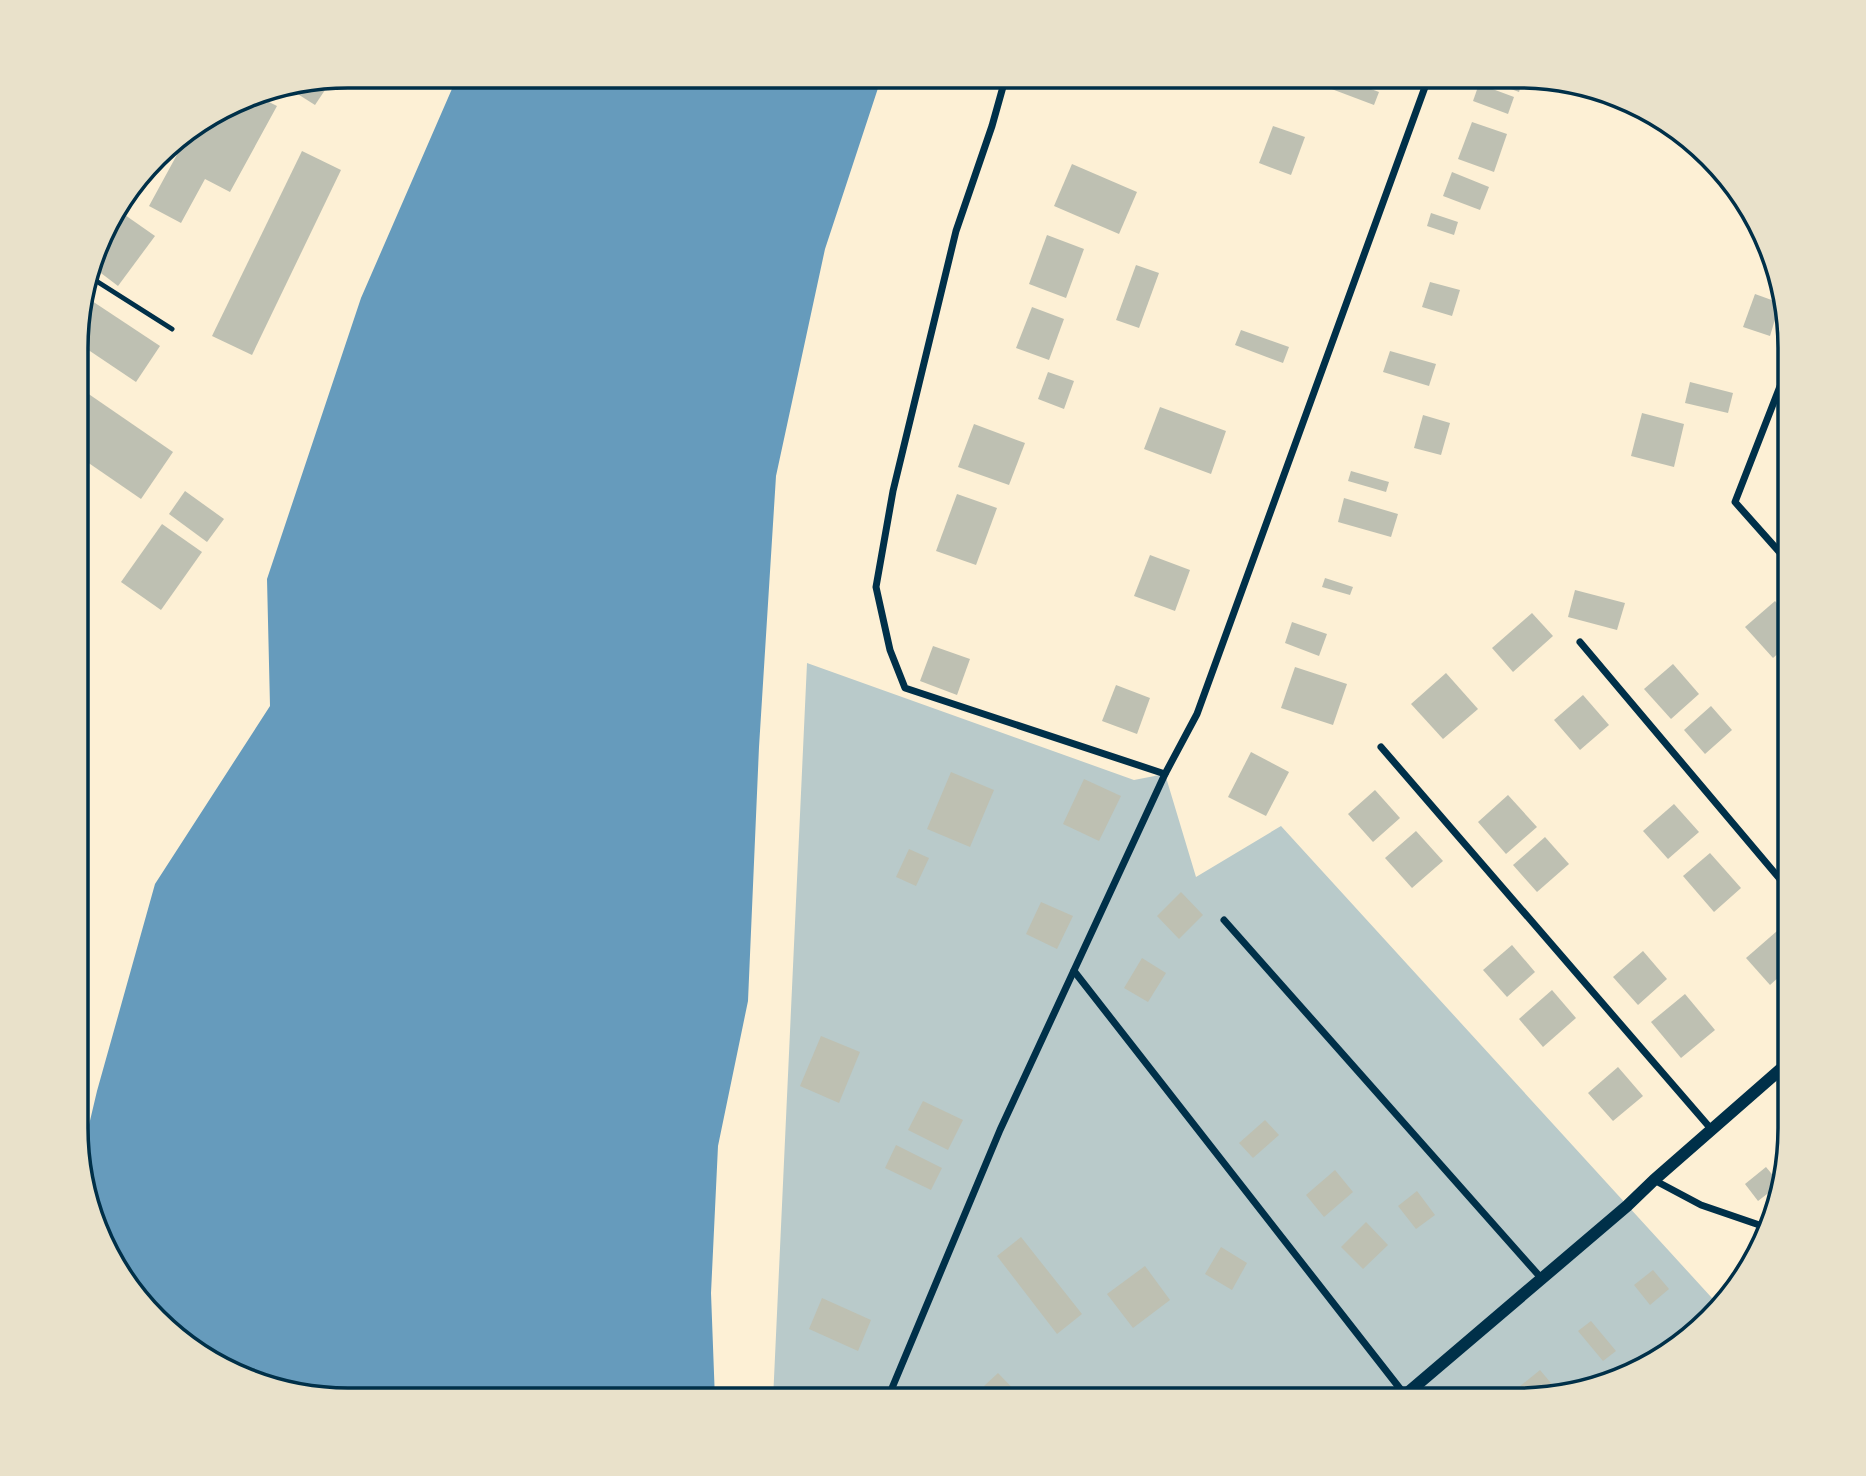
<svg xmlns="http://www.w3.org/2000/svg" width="1866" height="1476" viewBox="0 0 1866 1476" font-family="'Roboto Condensed',sans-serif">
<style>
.green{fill:#b9caca}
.water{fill:#669bbc}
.building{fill:#bec0b2}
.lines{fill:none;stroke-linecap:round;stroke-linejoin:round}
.service{stroke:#003049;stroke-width:5}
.minor{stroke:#003049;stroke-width:7}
.tertiary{stroke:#003049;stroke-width:12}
.rim{fill:none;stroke:#003049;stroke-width:3.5}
</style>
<rect width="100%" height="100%" fill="#fdf0d5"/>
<!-- green -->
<path class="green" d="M807 663 1134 780 1165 774 1196 877 1281 826 1722 1309 1623 1380 1518 1401 773 1400Z"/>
<!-- water -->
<path class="water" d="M458 75 882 76 825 249 776 476 759 747 748 1001 718 1146 711 1293 715 1400H330L243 1380 168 1333 103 1248 80 1163 97 1091 155 884 270 706 267 579 361 298Z"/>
<!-- building -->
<g class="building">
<path d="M1324 76H1336L1379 92 1374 105 1321 85Z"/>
<path d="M1488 76H1524L1519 92 1487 80Z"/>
<path d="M333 78 315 105 285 86 295 84Z"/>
<path d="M1479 84 1514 97 1508 114 1473 101Z"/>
<path d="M253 94 277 106 230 192 205 179 181 223 149 206 191 129Z"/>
<path d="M1472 122 1507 134 1494 172 1458 159Z"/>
<path d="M1273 126 1305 137 1291 175 1259 163Z"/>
<path d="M302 151 341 170 252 355 212 336Z"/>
<path d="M1072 164 1137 192 1119 234 1054 206Z"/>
<path d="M1452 172 1489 187 1480 210 1443 196Z"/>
<path d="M115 208 155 236 118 286 93 267Z"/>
<path d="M1431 213 1458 222 1454 235 1427 226Z"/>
<path d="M1047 235 1084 249 1066 298 1029 284Z"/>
<path d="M1136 265 1159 273 1139 328 1116 320Z"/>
<path d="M1430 282 1460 290 1452 316 1422 307Z"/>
<path d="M1755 294 1780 303 1770 336 1743 327Z"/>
<path d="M83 295 160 346 136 382 78 343V312Z"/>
<path d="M1032 307 1064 319 1049 360 1016 348Z"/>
<path d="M1241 330 1289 347 1283 363 1235 345Z"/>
<path d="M1390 351 1436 364 1429 386 1383 372Z"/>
<path d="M1048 372 1074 381 1064 409 1038 399Z"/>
<path d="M1690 382 1733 393 1728 413 1685 403Z"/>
<path d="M77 386 173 452 141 499 77 455Z"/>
<path d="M1160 407 1226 431 1211 474 1144 449Z"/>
<path d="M1642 413 1684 424 1674 467 1631 456Z"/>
<path d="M1423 415 1450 423 1441 455 1414 448Z"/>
<path d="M974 424 1025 443 1009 485 958 467Z"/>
<path d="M1351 471 1389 482 1386 492 1348 481Z"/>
<path d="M185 491 224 519 207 542 169 514Z"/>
<path d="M957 494 997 508 976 565 936 551Z"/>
<path d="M1344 498 1398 514 1391 537 1338 522Z"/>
<path d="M162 524 202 552 161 610 121 582Z"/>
<path d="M1150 555 1190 570 1175 611 1134 596Z"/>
<path d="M1325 578 1353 587 1350 595 1322 587Z"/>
<path d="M1575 590 1625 603 1617 630 1568 617Z"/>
<path d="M1775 601 1791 619V642L1773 658 1745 627Z"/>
<path d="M1532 613 1553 636 1513 672 1492 648Z"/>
<path d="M1292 622 1327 634 1319 656 1285 643Z"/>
<path d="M933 646 970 659 957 695 920 681Z"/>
<path d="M1673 664 1699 694 1671 719 1644 689Z"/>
<path d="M1295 667 1347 684 1333 725 1281 708Z"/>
<path d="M1446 673 1478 709 1443 739 1411 704Z"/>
<path d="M1116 685 1150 698 1137 734 1102 721Z"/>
<path d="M1583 695 1609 725 1580 750 1554 720Z"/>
<path d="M1711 706 1732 730 1705 754 1684 730Z"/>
<path d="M1251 752 1289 772 1266 816 1228 797Z"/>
<path d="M951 772 994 790 970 847 927 829Z"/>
<path d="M1084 779 1121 796 1099 841 1063 824Z"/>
<path d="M1375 790 1400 818 1373 842 1348 814Z"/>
<path d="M1508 795 1537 827 1506 854 1478 822Z"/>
<path d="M1674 804 1699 832 1668 859 1643 831Z"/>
<path d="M1416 831 1443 861 1412 888 1385 858Z"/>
<path d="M1545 837 1569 864 1537 892 1513 865Z"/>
<path d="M1790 840V860L1780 849Z"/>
<path d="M909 849 929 858 916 886 896 877Z"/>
<path d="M1710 853 1741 888 1714 912 1683 876Z"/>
<path d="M1181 892 1203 915 1179 939 1157 916Z"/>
<path d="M1041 902 1073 916 1057 949 1026 934Z"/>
<path d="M1777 931 1790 946V967L1770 985 1746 958Z"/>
<path d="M1512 945 1535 972 1507 997 1483 970Z"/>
<path d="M1643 951 1667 979 1638 1005 1613 977Z"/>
<path d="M1142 958 1166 973 1148 1002 1124 988Z"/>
<path d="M1552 990 1576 1018 1543 1047 1519 1019Z"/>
<path d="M1685 994 1715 1030 1681 1058 1651 1022Z"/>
<path d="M821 1036 860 1052 839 1103 800 1086Z"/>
<path d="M1618 1067 1643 1096 1613 1121 1588 1093Z"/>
<path d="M923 1101 963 1120 948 1150 908 1130Z"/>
<path d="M1265 1120 1279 1135 1253 1158 1239 1143Z"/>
<path d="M896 1145 942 1168 931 1190 885 1168Z"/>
<path d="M1766 1167 1780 1184 1758 1201 1745 1184Z"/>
<path d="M1335 1170 1353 1192 1324 1217 1306 1195Z"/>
<path d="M1417 1191 1435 1215 1416 1229 1398 1206Z"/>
<path d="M1366 1222 1388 1245 1363 1269 1341 1247Z"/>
<path d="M1021 1237 1082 1314 1057 1334 997 1256Z"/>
<path d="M1221 1247 1247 1263 1232 1290 1205 1274Z"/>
<path d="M1145 1266 1170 1300 1133 1328 1107 1294Z"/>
<path d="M1653 1270 1669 1289 1650 1305 1634 1285Z"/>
<path d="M822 1298 871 1320 858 1351 809 1329Z"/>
<path d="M1591 1321 1616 1351 1603 1361 1578 1331Z"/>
<path d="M1540 1370 1556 1389 1549 1395 1529 1399 1519 1387Z"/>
<path d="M998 1373 1025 1401H999L984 1386Z"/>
<path d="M1464 1388 1475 1401H1455L1452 1398Z"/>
</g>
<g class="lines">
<!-- service -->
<path class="service" d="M90 277 172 329"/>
<!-- minor -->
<g class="minor">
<path d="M1006 76 992 126 956 231 893 491 876 587 890 650 905 688 1165 774"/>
<path d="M1791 565 1735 502 1791 358"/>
<path d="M1580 642 1790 891"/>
<path d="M1381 747 1712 1130"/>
<path d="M1224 920 1542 1279"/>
<path d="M1074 971 1405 1395"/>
<path d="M1654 1180 1701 1205 1771 1229"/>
<path d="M887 1400 1000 1130 1165 774 1197 714 1429 76"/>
</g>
<!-- tertiary -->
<path class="tertiary" d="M1398 1401 1627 1206 1654 1180 1790 1061"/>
</g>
<!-- crop -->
<path d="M0 0H1866V1476H0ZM348 88H1518A260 260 0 0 1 1778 348V1128A260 260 0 0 1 1518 1388H348A260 260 0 0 1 88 1128V348A260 260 0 0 1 348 88Z" fill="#e9e1ca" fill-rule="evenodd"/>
<path class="rim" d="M348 88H1518A260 260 0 0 1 1778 348V1128A260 260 0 0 1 1518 1388H348A260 260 0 0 1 88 1128V348A260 260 0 0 1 348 88Z"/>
</svg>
